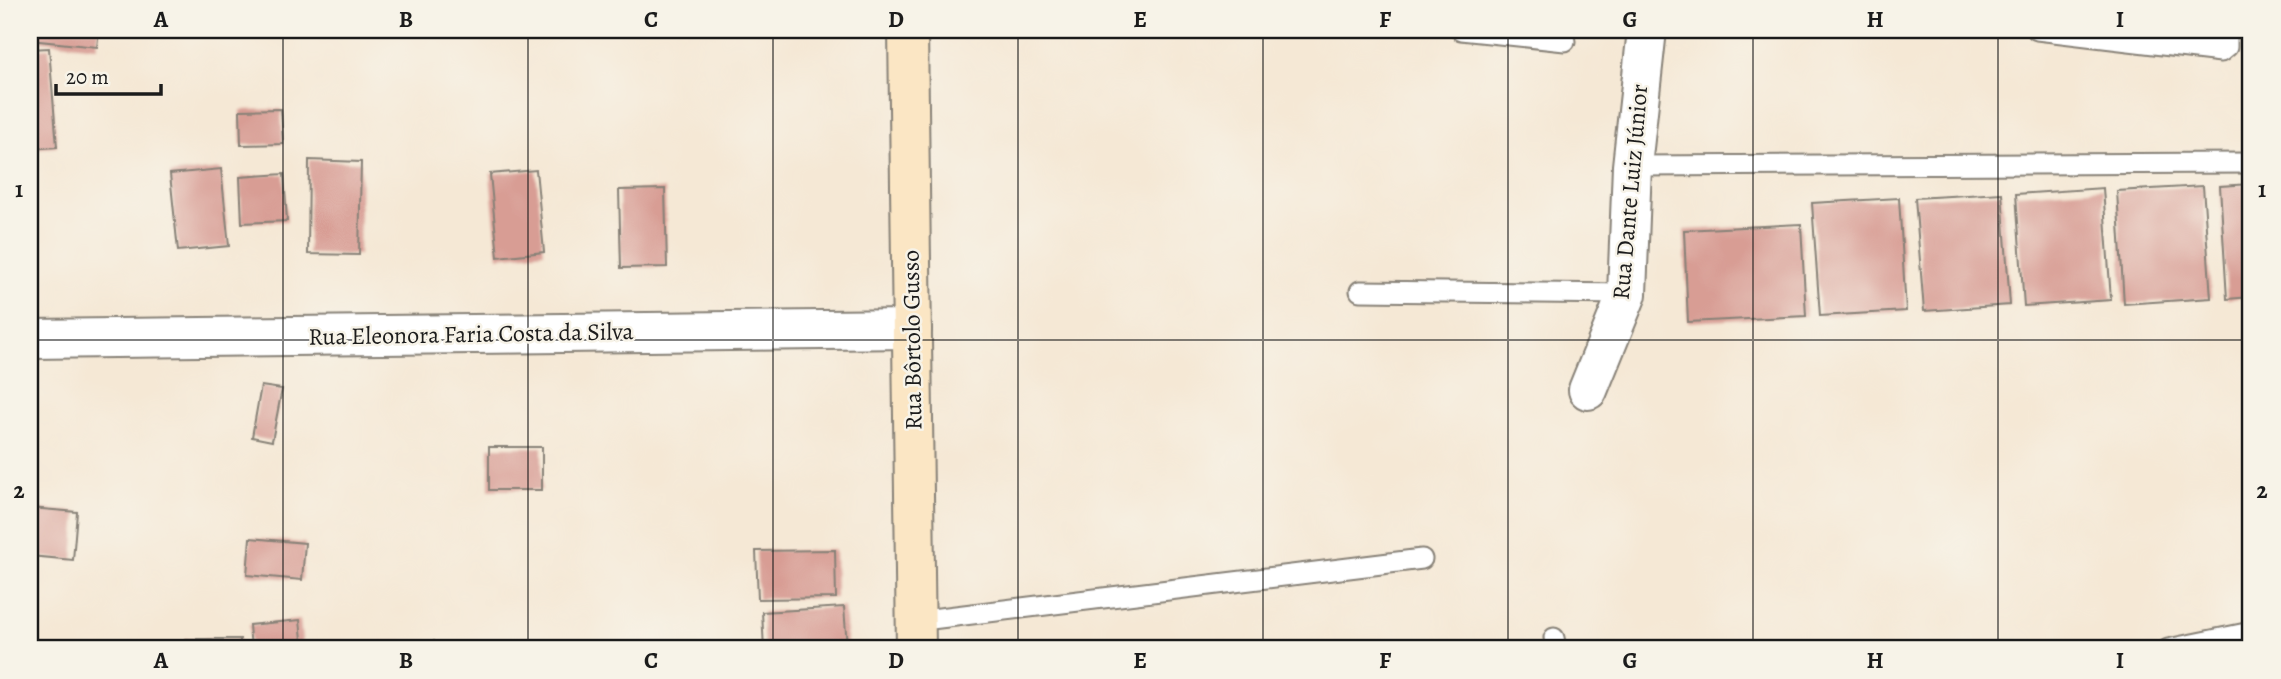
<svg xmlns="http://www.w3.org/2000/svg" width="2281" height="679" viewBox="0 0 2281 679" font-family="Alegreya,serif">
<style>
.building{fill:#d89d94}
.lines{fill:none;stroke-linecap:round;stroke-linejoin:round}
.lane-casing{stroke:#888278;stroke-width:23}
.street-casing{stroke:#888278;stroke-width:42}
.secondary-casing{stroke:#888278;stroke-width:42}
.lane{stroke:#fff;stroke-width:19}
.street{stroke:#fff;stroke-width:38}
.secondary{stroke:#fbe6c4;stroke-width:38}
.grid{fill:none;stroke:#1c1c1c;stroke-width:2;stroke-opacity:0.55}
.labels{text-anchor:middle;stroke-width:5;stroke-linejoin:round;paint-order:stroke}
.street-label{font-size:24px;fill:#1c1c1c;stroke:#f7f3e8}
.neatline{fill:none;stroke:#1c1c1c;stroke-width:2.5}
.grid-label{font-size:23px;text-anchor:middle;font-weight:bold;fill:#1c1c1c}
</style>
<rect width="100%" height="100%" fill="#f7f3e8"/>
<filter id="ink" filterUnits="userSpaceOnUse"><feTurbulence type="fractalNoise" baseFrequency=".0143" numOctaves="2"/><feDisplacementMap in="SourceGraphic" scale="14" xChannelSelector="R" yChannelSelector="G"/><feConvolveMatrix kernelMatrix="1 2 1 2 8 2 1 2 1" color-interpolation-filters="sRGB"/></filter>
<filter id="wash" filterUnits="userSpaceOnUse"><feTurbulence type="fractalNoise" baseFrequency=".00686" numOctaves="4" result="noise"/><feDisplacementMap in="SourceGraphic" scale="28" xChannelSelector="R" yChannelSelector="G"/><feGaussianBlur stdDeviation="1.57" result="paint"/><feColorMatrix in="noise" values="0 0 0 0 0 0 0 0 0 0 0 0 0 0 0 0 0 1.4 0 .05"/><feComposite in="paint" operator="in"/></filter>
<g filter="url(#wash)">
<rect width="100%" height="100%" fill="#f5e8d5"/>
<g id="blocks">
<!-- building -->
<g class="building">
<path d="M30 30H99L97 47 30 40Z"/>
<path d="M49 48 57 147 30 149V49Z"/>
<path d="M281 109 283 144 241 145 240 110Z"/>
<path d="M309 160 361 162 359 255 308 254Z"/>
<path d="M221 169 229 246 178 251 170 174Z"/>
<path d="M536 170 544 252 498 257 490 174Z"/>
<path d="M284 174 287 221 242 223 240 177Z"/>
<path d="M2251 184V297L2227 299 2220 186Z"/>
<path d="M2203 186 2211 298 2124 304 2117 191Z"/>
<path d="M2103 188 2111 300 2024 306 2016 194Z"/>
<path d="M665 189 667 267 621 268 619 190Z"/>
<path d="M2002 193 2010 305 1924 311 1915 198Z"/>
<path d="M1899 198 1906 311 1820 316 1812 203Z"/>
<path d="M1801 224 1806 316 1688 322 1684 230Z"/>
<path d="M261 386 282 389 272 441 252 437Z"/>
<rect x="489" y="447" width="53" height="43"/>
<path d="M30 508 77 512 73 560 30 556Z"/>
<path d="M250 538 305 543 302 580 247 575Z"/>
<path d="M835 550 836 598 758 599 756 551Z"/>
<path d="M844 607 847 646 764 649 762 612Z"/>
<path d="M300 620 303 649H251L249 625Z"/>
<rect x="185" y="639" width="55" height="10"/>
<path d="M434 641V649H374V642Z"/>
</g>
</g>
</g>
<g filter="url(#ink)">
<use href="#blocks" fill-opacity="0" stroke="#888278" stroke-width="2"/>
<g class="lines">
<!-- lane casing -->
<g class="lane-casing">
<g id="lane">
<path d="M1461 30 1565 41"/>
<path d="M2037 30 2221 52 2227 47V40L2198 30"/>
<path d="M1632 166 2251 163"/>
<path d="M1360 291 1627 294"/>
<path d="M915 621 1422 559"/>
<path d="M1554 638 1556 649"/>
<path d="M2168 649 2251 632"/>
</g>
</g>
<!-- street casing -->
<g class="street-casing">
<g id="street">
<path d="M30 339 912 329"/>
<path d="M1588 390 1627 294 1632 166 1647 30"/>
</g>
</g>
<!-- secondary casing -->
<g class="secondary-casing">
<path id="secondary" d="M908 30 916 649"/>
</g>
<!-- lane -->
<use href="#lane" class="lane"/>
<!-- street -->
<use href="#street" class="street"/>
<!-- secondary -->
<use href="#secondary" class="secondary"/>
</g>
</g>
<!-- grid -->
<path class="grid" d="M283 30V649M528 30V649M773 30V649M1018 30V649M1263 30V649M1508 30V649M1753 30V649M1998 30V649M30 340H2251"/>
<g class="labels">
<!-- street labels -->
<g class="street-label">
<text transform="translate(1630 192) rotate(-85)" y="8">Rua Dante Luiz Júnior</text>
<text transform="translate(471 334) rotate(-1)" y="8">Rua Eleonora Faria Costa da Silva</text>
<text transform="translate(912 340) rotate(-91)" y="8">Rua Bôrtolo Gusso</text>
</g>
</g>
<!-- margin -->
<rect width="2281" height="679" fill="none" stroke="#f7f3e8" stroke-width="77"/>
<!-- scale -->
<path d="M56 84v10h105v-10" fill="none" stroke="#1c1c1c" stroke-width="3.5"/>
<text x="66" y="84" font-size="21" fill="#1c1c1c" stroke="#f7f3e8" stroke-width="5" paint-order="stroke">20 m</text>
<rect x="38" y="38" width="2204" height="602" class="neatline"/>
<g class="grid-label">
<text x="161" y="27">A</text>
<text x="406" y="27">B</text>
<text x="651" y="27">C</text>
<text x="896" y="27">D</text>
<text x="1140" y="27">E</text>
<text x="1385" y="27">F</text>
<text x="1630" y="27">G</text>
<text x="1875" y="27">H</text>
<text x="2120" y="27">I</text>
<text x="19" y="197">1</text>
<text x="2262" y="197">1</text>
<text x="19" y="498">2</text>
<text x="2262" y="498">2</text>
<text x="161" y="668">A</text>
<text x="406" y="668">B</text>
<text x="651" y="668">C</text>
<text x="896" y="668">D</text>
<text x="1140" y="668">E</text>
<text x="1385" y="668">F</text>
<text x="1630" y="668">G</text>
<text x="1875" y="668">H</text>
<text x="2120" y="668">I</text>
</g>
</svg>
